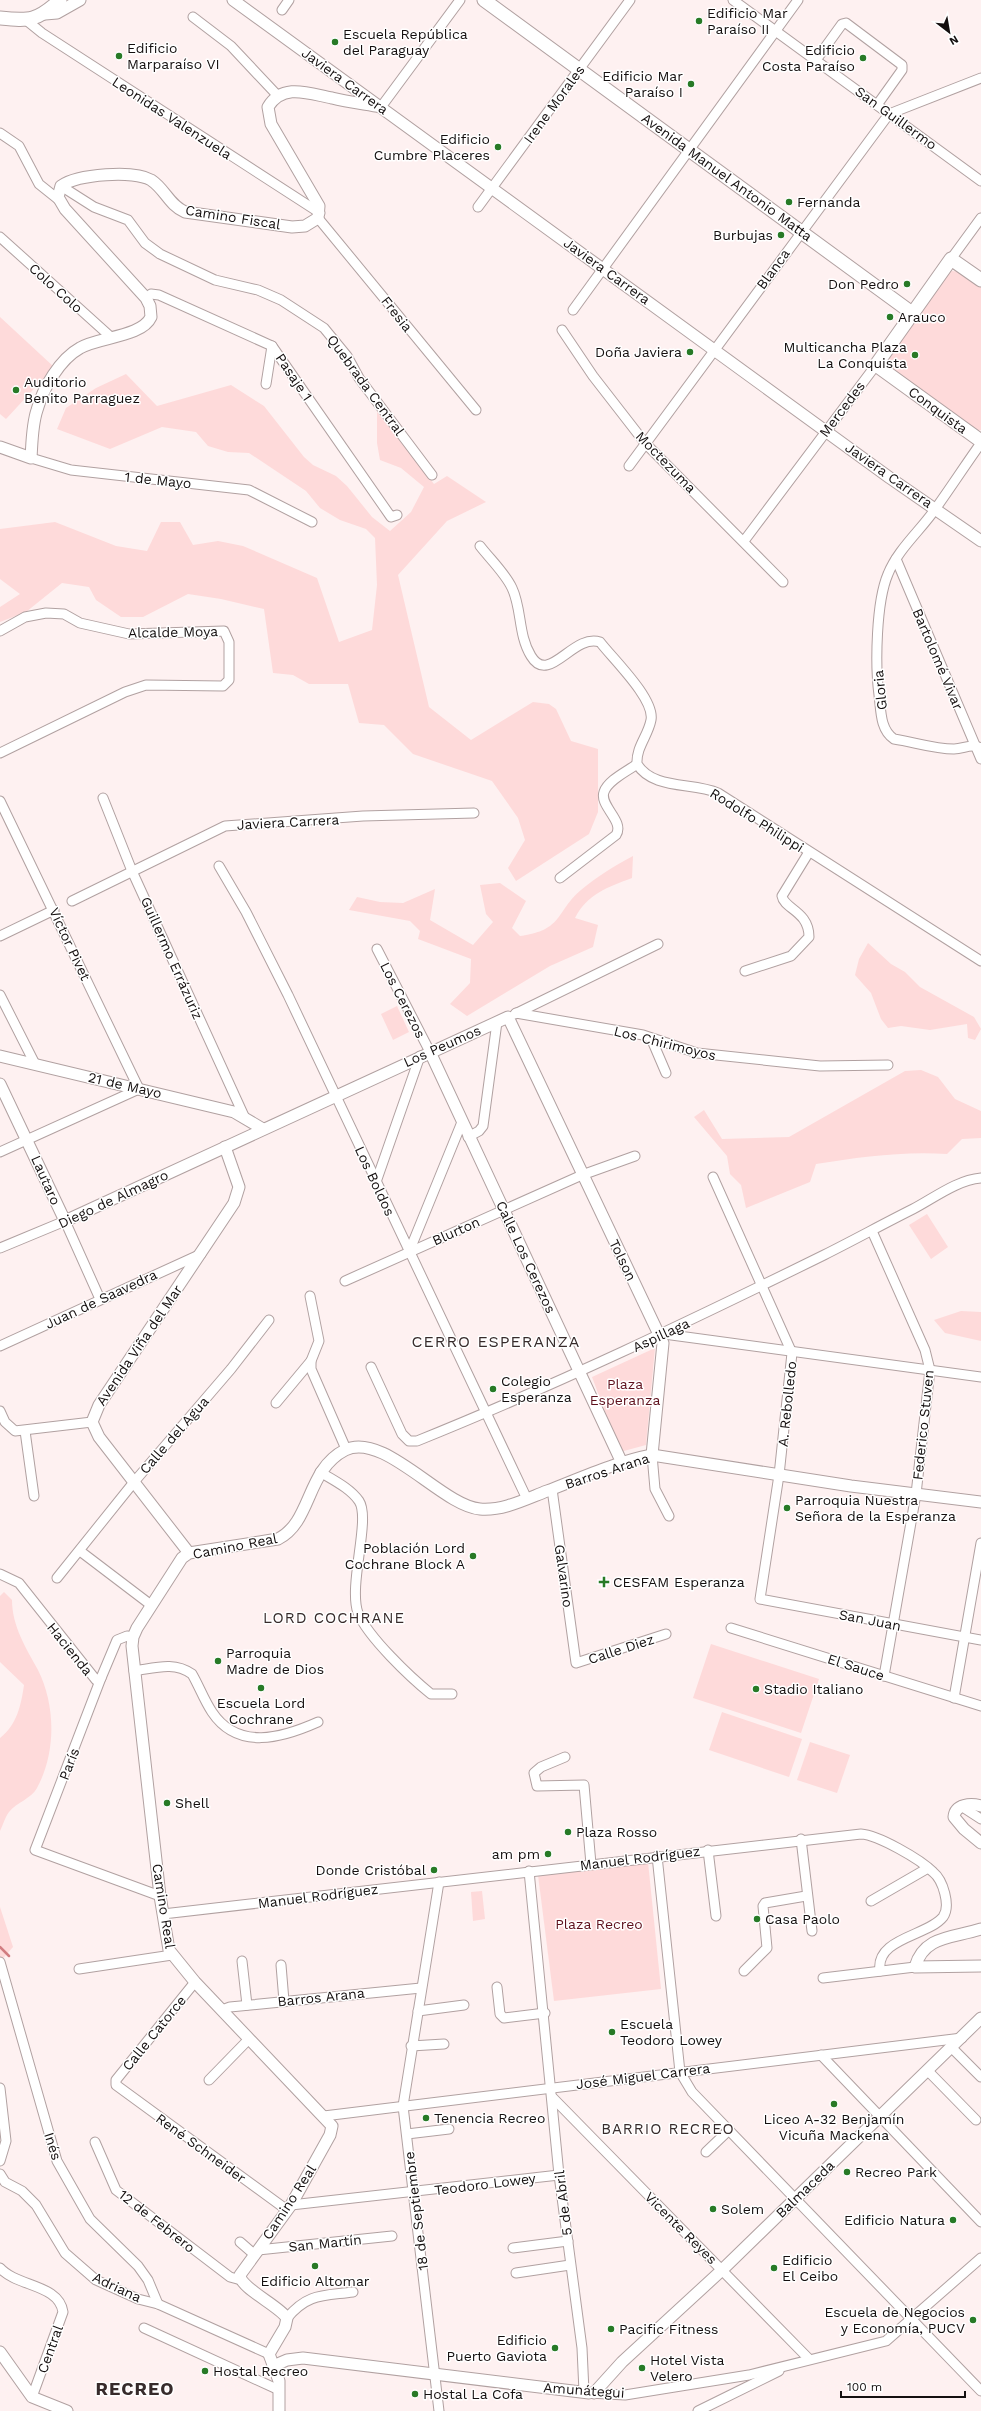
<svg xmlns="http://www.w3.org/2000/svg" width="981" height="2411" viewBox="0 0 981 2411" font-family="'Work Sans',sans-serif">
<style>
.green{fill:#fedada}
.lines{fill:none;stroke-linecap:round;stroke-linejoin:round}
.stream{stroke:#d17c80;stroke-width:2.5}
.minor-casing{stroke:#b1a1a1;stroke-width:11}
.tertiary-casing{stroke:#b1a1a1;stroke-width:13}
.secondary-casing{stroke:#b1a1a1;stroke-width:15}
.minor{stroke:#fff;stroke-width:9}
.tertiary{stroke:#fff;stroke-width:11}
.secondary{stroke:#fff;stroke-width:13}
.poi-dot{fill:#277a26;stroke:#fff;stroke-width:1.5}
.labels{text-anchor:middle;stroke-width:3;stroke-linejoin:round;paint-order:stroke}
.poi-label{font-size:14px;fill:#140f0f;stroke:#fff;text-anchor:start}
.street-label{font-size:14px;fill:#140f0f;stroke:#fff}
.park-label{font-size:14px;fill:#5d101c;stroke:#fff}
.neighbourhood-label{font-size:15px;letter-spacing:1px;fill:#372b2b;stroke:#fff}
.quarter-label{font-size:16px;letter-spacing:1px;fill:#372b2b;stroke:#fff}
.district-label{font-size:18px;font-weight:bold;letter-spacing:1px;fill:#372b2b;stroke:#fff}
</style>
<rect width="100%" height="100%" fill="#fef1f1"/>
<!-- green -->
<g class="green">
<path d="M952 271 961 272 981 287V430L974 431 891 370 888 355 948 273Z"/>
<path d="M0 317 54 367 6 419 0 414Z"/>
<path d="M126 374 157 406 231 385 264 406 304 457 313 465 336 476 347 486 372 517 390 531 411 512 424 487 401 468 380 460 377 443V412L434 484 447 476 486 502 447 521 398 575 429 707 471 740 533 702 549 704 556 709 571 741 598 749V812L589 834 516 881 508 868 525 840 518 818 492 781 413 754 384 725 359 723 348 684H309L293 675 273 673 264 609 221 599 188 594 143 617H121L96 600 89 587 62 583 26 612 0 622V607L20 594 0 579V529L55 522 116 546 147 551 161 522H180L193 545 218 541 243 546 317 578 339 642 372 630 377 585 375 538 366 529 340 520 320 508 306 491 249 453 228 452 208 446 196 432 162 427 110 449 57 429 66 408 96 388Z"/>
<path d="M633 856 632 878C608 887 587 894 575 918L598 925 593 947 550 966 467 1016 450 1004 470 983 471 959 418 939 420 931 410 921 349 910 357 897 380 902 403 903 435 889 430 920 473 945 493 922 486 914 480 885 500 883 526 901 512 928 520 936C564 930 555 912 581 890 596 877 616 865 633 856Z"/>
<path d="M868 943 891 964 905 972 920 987 974 1017 981 1029 975 1040 968 1038 967 1024 930 1030 901 1026 888 1028 881 1019 871 993 855 975 859 959Z"/>
<path d="M397 1006 409 1032 393 1040 381 1014Z"/>
<path d="M921 1070 938 1077 955 1099 981 1111V1138L962 1139 947 1154C903 1151 860 1157 816 1164L810 1182 746 1208 741 1185 730 1174 727 1156 694 1117 704 1110 722 1139 789 1137 905 1071Z"/>
<path d="M927 1214 948 1247 931 1259 909 1225Z"/>
<path d="M961 1311 981 1312V1341L945 1333 934 1320Z"/>
<path d="M655 1348 646 1445 620 1452 592 1377Z"/>
<path d="M4 1592 12 1600C12 1626 26 1648 38 1670 56 1706 56 1753 37 1788 32 1798 16 1803 9 1812 5 1817 3 1825 0 1831V1738C17 1725 21 1705 24 1685L0 1662V1596Z"/>
<path d="M711 1644 819 1679 801 1733 693 1698Z"/>
<path d="M722 1712 802 1739 789 1777 709 1750Z"/>
<path d="M810 1742 850 1755 837 1793 797 1780Z"/>
<path d="M648 1862 661 1989 554 2001 538 1875Z"/>
<path d="M482 1891 485 1919 473 1921 471 1892Z"/>
<path d="M0 1907 13 1947 0 1962Z"/>
</g>
<g class="lines">
<!-- stream -->
<path class="stream" d="M0 1947 9 1956"/>
<!-- minor casing -->
<g class="minor-casing">
<g id="minor">
<path d="M733 0 981 181"/>
<path d="M282 10 289 0"/>
<path d="M193 17 231 46 278 96"/>
<path d="M26 20 42 33 320 213"/>
<path d="M816 60 842 24 846 23 902 65V70L877 105"/>
<path d="M381 107 460 0"/>
<path d="M0 133 19 146 39 184 59 200"/>
<path d="M61 186 94 207 128 220 145 243 160 254 215 280 258 290 281 300 324 328 347 356 359 378 432 475"/>
<path d="M478 207 630 0"/>
<path d="M318 218 476 410"/>
<path d="M0 237 112 338"/>
<path d="M951 259 981 218"/>
<path d="M146 298 151 294 159 295 272 346 391 517 397 515"/>
<path d="M573 310 798 0"/>
<path d="M562 330 593 376 645 443 783 582"/>
<path d="M266 384 272 346"/>
<path d="M981 443C966 464 951 487 936 508 921 530 898 549 888 574 876 602 875 665 879 695 881 710 880 730 894 739 914 742 934 749 954 749 964 749 971 743 981 748"/>
<path d="M31 458 71 470 249 490 312 522"/>
<path d="M629 466 889 114 981 78"/>
<path d="M744 541 876 365"/>
<path d="M480 546C490 559 505 573 512 588 522 609 518 635 531 656 549 686 573 633 600 642 613 659 655 699 651 720 648 736 636 747 637 764 653 790 692 782 718 793L981 961"/>
<path d="M896 559 981 759"/>
<path d="M0 631 25 617 46 613 64 614 80 623 129 634 224 631 229 642V680L223 686 146 685 125 692 0 753"/>
<path d="M103 798 132 871 244 1116"/>
<path d="M0 801 139 1089 0 1152"/>
<path d="M219 866 246 912 288 995 527 1499"/>
<path d="M560 878 616 835C625 821 599 806 604 792 608 780 628 771 637 764"/>
<path d="M72 901 225 826 363 816 474 813"/>
<path d="M0 936 54 910"/>
<path d="M377 949 430 1052"/>
<path d="M745 971 791 956 809 937C809 911 784 909 782 896L809 852"/>
<path d="M0 995 35 1064"/>
<path d="M516 1013 643 1035 697 1053 820 1066 888 1065"/>
<path d="M515 1014 658 944"/>
<path d="M651 1038 666 1073"/>
<path d="M468 1137 479 1131 483 1126 497 1022"/>
<path d="M713 1177 792 1353 779 1475 760 1599 981 1640"/>
<path d="M376 1182 420 1056"/>
<path d="M872 1231 925 1350 930 1370 916 1494 884 1676"/>
<path d="M0 1248 65 1221 100 1299"/>
<path d="M409 1252 462 1122"/>
<path d="M345 1281 582 1175 635 1156"/>
<path d="M310 1296 319 1341 311 1361V1369L346 1449"/>
<path d="M664 1334 981 1377"/>
<path d="M0 1346 201 1254"/>
<path d="M371 1367 402 1434 409 1441H417C556 1385 690 1321 824 1255 854 1240 883 1224 913 1209 934 1198 957 1180 981 1178"/>
<path d="M276 1403 311 1361"/>
<path d="M0 1411 5 1422 15 1431 92 1422"/>
<path d="M25 1431 34 1496"/>
<path d="M652 1455 655 1489 669 1516"/>
<path d="M320 1472C333 1480 350 1488 359 1501 371 1519 348 1585 358 1613 368 1637 410 1677 431 1694H452"/>
<path d="M552 1489 576 1663 666 1634"/>
<path d="M80 1551 151 1605"/>
<path d="M0 1574 19 1583 96 1680 101 1678 117 1640 127 1636 133 1637"/>
<path d="M57 1578 134 1482 231 1369 269 1320"/>
<path d="M731 1628 981 1706"/>
<path d="M134 1671C155 1668 174 1661 192 1674 199 1686 204 1700 212 1712 238 1751 282 1738 318 1722"/>
<path d="M101 1678 35 1850 160 1896"/>
<path d="M954 1698 981 1543"/>
<path d="M565 1757 541 1767 534 1773 537 1786 584 1785 591 1864"/>
<path d="M961 1806 981 1819"/>
<path d="M801 1839 812 1931"/>
<path d="M708 1850 716 1916"/>
<path d="M657 1856 680 2072 692 2092 981 2391"/>
<path d="M529 1871 559 2175 582 2348 584 2392"/>
<path d="M871 1901 928 1868"/>
<path d="M163 1914 861 1834C878 1835 920 1859 933 1872 943 1880 951 1906 943 1917 928 1936 875 1938 880 1971"/>
<path d="M242 1961 247 2005"/>
<path d="M0 1962 57 2161 90 2219 138 2266 148 2280 158 2304"/>
<path d="M281 1965 284 2001"/>
<path d="M79 1969 172 1955"/>
<path d="M744 1971 767 1948 763 1906 765 1903 806 1896"/>
<path d="M823 1978 915 1967"/>
<path d="M195 1982 116 2080V2085L287 2210"/>
<path d="M497 1987 500 2014 504 2018 545 2013"/>
<path d="M222 2010 230 2007 421 1988"/>
<path d="M418 2011 464 2005"/>
<path d="M411 2046 444 2044"/>
<path d="M952 2048 981 2077"/>
<path d="M821 2055 981 2222"/>
<path d="M928 2071 976 2120"/>
<path d="M209 2080 249 2039"/>
<path d="M0 2088 6 2141 0 2161"/>
<path d="M553 2098 809 2359"/>
<path d="M324 2116 962 2038"/>
<path d="M407 2134 449 2129"/>
<path d="M95 2142 116 2190 230 2277 241 2280"/>
<path d="M706 2152 729 2130"/>
<path d="M0 2174 5 2182 22 2191 36 2205 65 2253 96 2280 138 2299 158 2304 269 2354"/>
<path d="M291 2205 559 2175"/>
<path d="M240 2242 255 2255"/>
<path d="M513 2248 568 2241"/>
<path d="M258 2250 392 2236"/>
<path d="M0 2268C17 2287 59 2284 63 2312L32 2397"/>
<path d="M516 2273 570 2265"/>
<path d="M287 2318C308 2293 323 2296 353 2292"/>
<path d="M144 2328 279 2390"/>
<path d="M589 2393 625 2395 749 2375 886 2341 981 2258"/>
<path d="M439 2411 403 2106 439 1882"/>
<path d="M698 2411 779 2371"/>
</g>
</g>
<!-- tertiary casing -->
<g class="tertiary-casing">
<g id="tertiary">
<path d="M233 0 890 478 981 541"/>
<path d="M45 14 57 13 80 0"/>
<path d="M0 447 31 458C32 443 32 425 37 410 43 388 60 359 80 348 98 337 142 337 151 317L150 306 146 298 65 209 58 197 61 186C78 174 134 170 151 180 165 189 169 205 185 212L292 227 305 226 318 218 319 206 271 124 268 107C283 82 310 94 332 98 348 102 365 104 381 107"/>
<path d="M430 1052 622 1463"/>
<path d="M0 1056 234 1112 263 1129"/>
<path d="M0 1084 65 1221 508 1017 663 1343 652 1455"/>
<path d="M189 1553 99 1437 92 1422 99 1405 234 1203 239 1187 225 1147"/>
<path d="M981 1806C971 1803 955 1804 954 1817L964 1829 981 1843"/>
<path d="M981 1929C954 1938 924 1935 915 1967L981 1966"/>
<path d="M0 2352 32 2397 67 2411"/>
<path d="M273 2366 287 2360 303 2358 589 2393"/>
<path d="M594 2393 622 2362 722 2270 981 2018"/>
<path d="M279 2411V2381L269 2354 285 2327 287 2318C278 2305 240 2288 240 2275L291 2205 330 2135 332 2126 195 1982 169 1950 160 1896 132 1646 133 1637 137 1628 182 1558 189 1553 278 1539C312 1522 306 1470 345 1450 384 1431 442 1506 480 1509 503 1511 526 1499 547 1491 581 1478 616 1462 652 1455L851 1486 981 1502"/>
</g>
</g>
<!-- secondary casing -->
<g class="secondary-casing">
<g id="secondary">
<path d="M484 0 912 313"/>
<path d="M0 18C30 21 37 21 60 0"/>
<path d="M981 280 951 259 876 365 981 441"/>
</g>
</g>
<!-- minor -->
<use href="#minor" class="minor"/>
<!-- tertiary -->
<use href="#tertiary" class="tertiary"/>
<!-- secondary -->
<use href="#secondary" class="secondary"/>
</g>
<!-- markers -->
<g class="poi-dot">
<circle cx="699" cy="21" r="4"/>
<circle cx="335" cy="42" r="4"/>
<circle cx="119" cy="56" r="4"/>
<circle cx="863" cy="58" r="4"/>
<circle cx="691" cy="84" r="4"/>
<circle cx="498" cy="147" r="4"/>
<circle cx="789" cy="202" r="4"/>
<circle cx="781" cy="235" r="4"/>
<circle cx="907" cy="284" r="4"/>
<circle cx="890" cy="317" r="4"/>
<circle cx="690" cy="352" r="4"/>
<circle cx="915" cy="355" r="4"/>
<circle cx="16" cy="390" r="4"/>
<circle cx="493" cy="1389" r="4"/>
<circle cx="787" cy="1508" r="4"/>
<circle cx="473" cy="1556" r="4"/>
<path d="M602 1576h4v4h4v4h-4v4h-4v-4h-4v-4h4z"/>
<circle cx="218" cy="1661" r="4"/>
<circle cx="261" cy="1688" r="4"/>
<circle cx="756" cy="1689" r="4"/>
<circle cx="167" cy="1803" r="4"/>
<circle cx="568" cy="1832" r="4"/>
<circle cx="548" cy="1854" r="4"/>
<circle cx="434" cy="1870" r="4"/>
<circle cx="757" cy="1919" r="4"/>
<circle cx="612" cy="2032" r="4"/>
<circle cx="834" cy="2104" r="4"/>
<circle cx="426" cy="2118" r="4"/>
<circle cx="847" cy="2172" r="4"/>
<circle cx="713" cy="2209" r="4"/>
<circle cx="953" cy="2220" r="4"/>
<circle cx="315" cy="2266" r="4"/>
<circle cx="774" cy="2268" r="4"/>
<circle cx="973" cy="2320" r="4"/>
<circle cx="611" cy="2329" r="4"/>
<circle cx="555" cy="2348" r="4"/>
<circle cx="642" cy="2368" r="4"/>
<circle cx="205" cy="2371" r="4"/>
<circle cx="415" cy="2394" r="4"/>
</g>
<g class="labels">
<!-- poi labels -->
<g class="poi-label">
<text x="707" y="18">Edificio Mar<tspan x="707" dy="16">Paraíso II</tspan></text>
<text x="343" y="39">Escuela República<tspan x="343" dy="16">del Paraguay</tspan></text>
<text x="127" y="53">Edificio<tspan x="127" dy="16">Marparaíso VI</tspan></text>
<text x="855" y="55" text-anchor="end">Edificio<tspan x="855" dy="16">Costa Paraíso</tspan></text>
<text x="683" y="81" text-anchor="end">Edificio Mar<tspan x="683" dy="16">Paraíso I</tspan></text>
<text x="490" y="144" text-anchor="end">Edificio<tspan x="490" dy="16">Cumbre Placeres</tspan></text>
<text x="797" y="207">Fernanda</text>
<text x="773" y="240" text-anchor="end">Burbujas</text>
<text x="899" y="289" text-anchor="end">Don Pedro</text>
<text x="898" y="322">Arauco</text>
<text x="907" y="352" text-anchor="end">Multicancha Plaza<tspan x="907" dy="16">La Conquista</tspan></text>
<text x="682" y="357" text-anchor="end">Doña Javiera</text>
<text x="24" y="387">Auditorio<tspan x="24" dy="16">Benito Parraguez</tspan></text>
<text x="501" y="1386">Colegio<tspan x="501" dy="16">Esperanza</tspan></text>
<text x="795" y="1505">Parroquia Nuestra<tspan x="795" dy="16">Señora de la Esperanza</tspan></text>
<text x="465" y="1553" text-anchor="end">Población Lord<tspan x="465" dy="16">Cochrane Block A</tspan></text>
<text x="613" y="1587">CESFAM Esperanza</text>
<text x="226" y="1658">Parroquia<tspan x="226" dy="16">Madre de Dios</tspan></text>
<text x="764" y="1694">Stadio Italiano</text>
<text x="261" y="1708" text-anchor="middle">Escuela Lord<tspan x="261" dy="16">Cochrane</tspan></text>
<text x="175" y="1808">Shell</text>
<text x="576" y="1837">Plaza Rosso</text>
<text x="540" y="1859" text-anchor="end">am pm</text>
<text x="426" y="1875" text-anchor="end">Donde Cristóbal</text>
<text x="765" y="1924">Casa Paolo</text>
<text x="620" y="2029">Escuela<tspan x="620" dy="16">Teodoro Lowey</tspan></text>
<text x="434" y="2123">Tenencia Recreo</text>
<text x="834" y="2124" text-anchor="middle">Liceo A-32 Benjamín<tspan x="834" dy="16">Vicuña Mackena</tspan></text>
<text x="855" y="2177">Recreo Park</text>
<text x="721" y="2214">Solem</text>
<text x="945" y="2225" text-anchor="end">Edificio Natura</text>
<text x="782" y="2265">Edificio<tspan x="782" dy="16">El Ceibo</tspan></text>
<text x="315" y="2286" text-anchor="middle">Edificio Altomar</text>
<text x="965" y="2317" text-anchor="end">Escuela de Negocios<tspan x="965" dy="16">y Economía, PUCV</tspan></text>
<text x="619" y="2334">Pacific Fitness</text>
<text x="547" y="2345" text-anchor="end">Edificio<tspan x="547" dy="16">Puerto Gaviota</tspan></text>
<text x="650" y="2365">Hotel Vista<tspan x="650" dy="16">Velero</tspan></text>
<text x="213" y="2376">Hostal Recreo</text>
<text x="423" y="2399">Hostal La Cofa</text>
</g>
<!-- street labels -->
<g class="street-label">
<text transform="translate(345 81) rotate(36)" y="5">Javiera Carrera</text>
<text transform="translate(554 104) rotate(-54)" y="5">Irene Morales</text>
<text transform="translate(172 118) rotate(33)" y="5">Leonidas Valenzuela</text>
<text transform="translate(896 118) rotate(36)" y="5">San Guillermo</text>
<text transform="translate(727 177) rotate(36)" y="5">Avenida Manuel Antonio Matta</text>
<text transform="translate(233 217) rotate(9)" y="5">Camino Fiscal</text>
<text transform="translate(773 269) rotate(-54)" y="5">Blanca</text>
<text transform="translate(607 271) rotate(36)" y="5">Javiera Carrera</text>
<text transform="translate(56 288) rotate(42)" y="5">Colo Colo</text>
<text transform="translate(397 314) rotate(52)" y="5">Fresia</text>
<text transform="translate(294 377) rotate(56)" y="5">Pasaje 1</text>
<text transform="translate(366 385) rotate(54)" y="5">Quebrada Central</text>
<text transform="translate(842 409) rotate(-53)" y="5">Mercedes</text>
<text transform="translate(938 410) rotate(36)" y="5">Conquista</text>
<text transform="translate(666 462) rotate(46)" y="5">Moctezuma</text>
<text transform="translate(889 475) rotate(35)" y="5">Javiera Carrera</text>
<text transform="translate(158 480) rotate(6)" y="5">1 de Mayo</text>
<text transform="translate(173 632) rotate(-1)" y="5">Alcalde Moya</text>
<text transform="translate(938 659) rotate(67)" y="5">Bartolomé Vivar</text>
<text transform="translate(880 690) rotate(-96)" y="5">Gloria</text>
<text transform="translate(757 820) rotate(32)" y="5">Rodolfo Philippi</text>
<text transform="translate(288 822) rotate(-3)" y="5">Javiera Carrera</text>
<text transform="translate(70 944) rotate(65)" y="5">Víctor Pivet</text>
<text transform="translate(172 958) rotate(66)" y="5">Guillermo Errázuriz</text>
<text transform="translate(403 1000) rotate(63)" y="5">Los Cerezos</text>
<text transform="translate(665 1043) rotate(14)" y="5">Los Chirimoyos</text>
<text transform="translate(442 1046) rotate(-24)" y="5">Los Peumos</text>
<text transform="translate(125 1085) rotate(13)" y="5">21 de Mayo</text>
<text transform="translate(46 1180) rotate(66)" y="5">Lautaro</text>
<text transform="translate(375 1181) rotate(65)" y="5">Los Boldos</text>
<text transform="translate(113 1199) rotate(-25)" y="5">Diego de Almagro</text>
<text transform="translate(456 1231) rotate(-24)" y="5">Blurton</text>
<text transform="translate(526 1257) rotate(65)" y="5">Calle Los Cerezos</text>
<text transform="translate(623 1260) rotate(64)" y="5">Tolson</text>
<text transform="translate(101 1299) rotate(-25)" y="5">Juan de Saavedra</text>
<text transform="translate(661 1335) rotate(-25)" y="5">Aspillaga</text>
<text transform="translate(139 1345) rotate(-56)" y="5">Avenida Viña del Mar</text>
<text transform="translate(787 1404) rotate(-84)" y="5">A. Rebolledo</text>
<text transform="translate(923 1425) rotate(-84)" y="5">Federico Stuven</text>
<text transform="translate(174 1435) rotate(-49)" y="5">Calle del Agua</text>
<text transform="translate(607 1471) rotate(-18)" y="5">Barros Arana</text>
<text transform="translate(235 1546) rotate(-11)" y="5">Camino Real</text>
<text transform="translate(564 1576) rotate(82)" y="5">Galvarino</text>
<text transform="translate(870 1620) rotate(11)" y="5">San Juan</text>
<text transform="translate(70 1649) rotate(51)" y="5">Hacienda</text>
<text transform="translate(621 1649) rotate(-18)" y="5">Calle Diez</text>
<text transform="translate(856 1667) rotate(18)" y="5">El Sauce</text>
<text transform="translate(69 1764) rotate(-69)" y="5">París</text>
<text transform="translate(640 1858) rotate(-7)" y="5">Manuel Rodríguez</text>
<text transform="translate(318 1896) rotate(-7)" y="5">Manuel Rodríguez</text>
<text transform="translate(164 1906) rotate(81)" y="5">Camino Real</text>
<text transform="translate(321 1997) rotate(-6)" y="5">Barros Arana</text>
<text transform="translate(154 2033) rotate(-51)" y="5">Calle Catorce</text>
<text transform="translate(643 2076) rotate(-7)" y="5">José Miguel Carrera</text>
<text transform="translate(53 2146) rotate(72)" y="5">Inés</text>
<text transform="translate(201 2148) rotate(36)" y="5">René Schneider</text>
<text transform="translate(485 2184) rotate(-7)" y="5">Teodoro Lowey</text>
<text transform="translate(805 2189) rotate(-44)" y="5">Balmaceda</text>
<text transform="translate(289 2202) rotate(-57)" y="5">Camino Real</text>
<text transform="translate(563 2203) rotate(-97)" y="5">5 de Abril</text>
<text transform="translate(416 2211) rotate(-97)" y="5">18 de Septiembre</text>
<text transform="translate(157 2221) rotate(38)" y="5">12 de Febrero</text>
<text transform="translate(681 2228) rotate(45)" y="5">Vicente Reyes</text>
<text transform="translate(325 2243) rotate(-6)" y="5">San Martín</text>
<text transform="translate(117 2287) rotate(25)" y="5">Adriana</text>
<text transform="translate(50 2349) rotate(-70)" y="5">Central</text>
<text transform="translate(584 2390) rotate(4)" y="5">Amunátegui</text>
</g>
<!-- park labels -->
<g class="park-label">
<text x="625" y="1389">Plaza<tspan x="625" dy="16">Esperanza</tspan></text>
<text x="599" y="1929">Plaza Recreo</text>
</g>
<!-- neighbourhood labels -->
<g class="neighbourhood-label">
<text x="334" y="1623">LORD COCHRANE</text>
<text x="668" y="2134">BARRIO RECREO</text>
</g>
<!-- quarter labels -->
<g class="quarter-label">
<text x="496" y="1347">CERRO ESPERANZA</text>
</g>
<!-- district labels -->
<g class="district-label">
<text x="135" y="2395">RECREO</text>
</g>
</g>
<!-- north arrow -->
<g transform="translate(949 32) rotate(149)" stroke="#ffffff" stroke-width="3" paint-order="stroke">
<path d="M0-3L7 15L0 10L-7 15Z" fill="#140f0f"/>
<text y="-6" font-size="11" font-weight="bold" text-anchor="middle" fill="#140f0f">N</text>
</g>
<!-- scale -->
<path d="M841 2391v6h124v-6" fill="none" stroke="#140f0f" stroke-width="2"/>
<text x="847" y="2391" font-size="12" fill="#140f0f" stroke="#ffffff" stroke-width="3" paint-order="stroke">100 m</text>
</svg>
